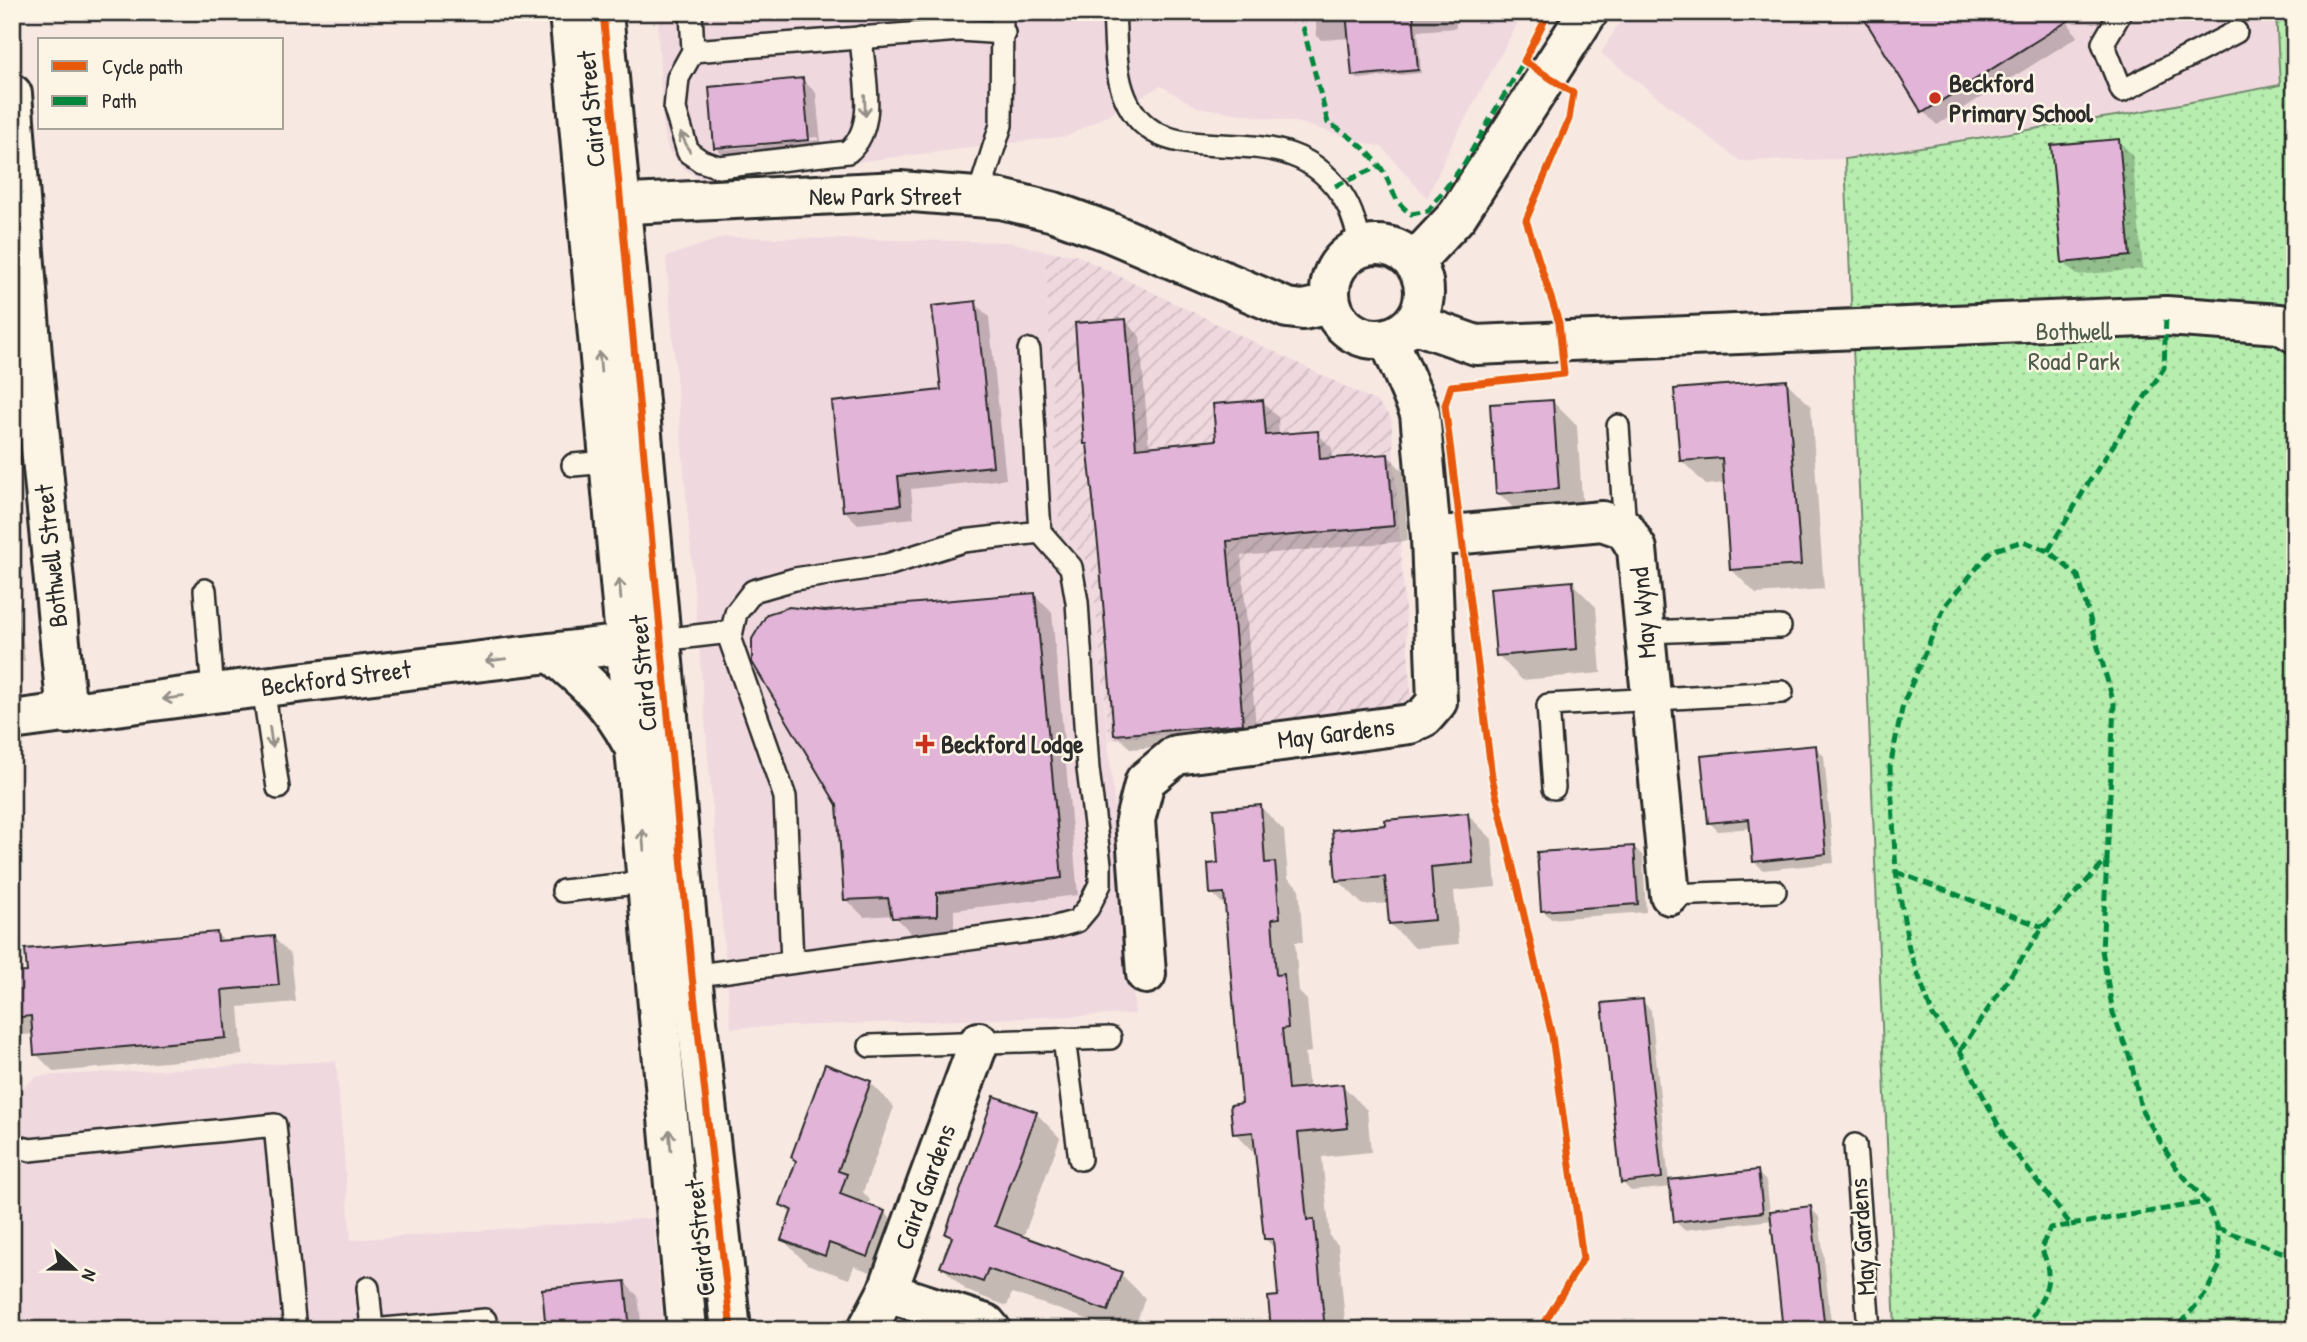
<svg xmlns="http://www.w3.org/2000/svg" width="2307" height="1342" viewBox="0 0 2307 1342" font-family="'Patrick Hand',sans-serif">
<style>
.built{fill:#f0d8df}
.industrial{fill:url(#industrial-furrows)}
.park{fill:url(#park-dots);stroke:#718c6d;stroke-width:2}
.shadow{fill:#0003;fill-rule:evenodd}
.building{fill:#e1b4d8;stroke:#2b2b2b;stroke-width:2}
.lines{fill:none;stroke-linecap:round;stroke-linejoin:round}
.lane-casing{stroke:#2b2b2b;stroke-width:26}
.street-casing{stroke:#2b2b2b;stroke-width:44}
.secondary-casing{stroke:#2b2b2b;stroke-width:44}
.lane{stroke:#fcf5e5;stroke-width:21}
.street{stroke:#fcf5e5;stroke-width:38}
.secondary{stroke:#fcf5e5;stroke-width:38}
.quiet{stroke:#00873e;stroke-width:5;stroke-dasharray:10 5;stroke-linecap:butt}
.cycleway-casing{stroke:#fcf5e5;stroke-width:11}
.cycleway{stroke:#e8590c;stroke-width:7}
.oneway{stroke:#949088}
.poi-dot{fill:#c8321e;stroke:#fcf5e5;stroke-width:2.5}
.labels{text-anchor:middle;stroke-width:5;stroke-linejoin:round;paint-order:stroke}
.poi-label{font-size:26px;font-weight:bold;fill:#2b2b2b;stroke:#fcf5e5;text-anchor:start}
.street-label{font-size:26px;fill:#2b2b2b;stroke:#fcf5e5}
.park-label{font-size:26px;fill:#4e5c4c;stroke:#fcf5e5}
</style>
<defs>
<pattern id="industrial-furrows" width="10" height="10" patternUnits="userSpaceOnUse" patternTransform="scale(1.75)"><rect width="10" height="10" fill="#f0d8df"/><path d="M-1 1l2-2M0 10L10 0M9 11l2-2" fill="none" stroke="#cebac0"/></pattern>
<pattern id="park-dots" width="8" height="8" patternUnits="userSpaceOnUse" patternTransform="scale(1.75)"><rect width="8" height="8" fill="#b7edaf"/><path d="M2 2h.1M6 6h.1" fill="none" stroke="#9ecb97" stroke-width="1.8" stroke-linecap="round"/></pattern>
</defs>
<rect width="100%" height="100%" fill="#f7e8e2"/>
<filter id="ink" filterUnits="userSpaceOnUse"><feTurbulence type="fractalNoise" baseFrequency=".0143" numOctaves="2"/><feDisplacementMap in="SourceGraphic" scale="14" xChannelSelector="R" yChannelSelector="G"/><feConvolveMatrix kernelMatrix="1 2 1 2 8 2 1 2 1" color-interpolation-filters="sRGB"/></filter>
<g filter="url(#ink)">
<!-- built -->
<g class="built">
<path d="M657 12H1524L1452 143 1427 198 1383 148 1300 123 1197 107 1161 86 1068 136 716 179 699 178 684 169 668 150 663 126Z"/>
<path d="M1626 12H2276L2281 85 2128 114 1845 159 1740 161 1601 53Z"/>
<path d="M724 237 1010 242 1045 251 1059 527 1091 566 1135 1014 731 1028 666 257Z"/>
<path d="M336 1061 351 1240 653 1218 664 1330H12V1095L38 1076Z"/>
</g>
<!-- industrial -->
<path class="industrial" d="M1045 251 1076 255 1377 402 1391 417 1412 707 1109 740 1091 566 1059 527Z"/>
<!-- park -->
<path class="park" d="M2276 12H2295V1330H1895L1845 159 2128 114 2280 85Z"/>
<!-- shadow -->
<g class="shadow">
<path d="M736 12H799L741 17Z"/>
<path d="M1315 12H1455L1456 28 1418 31 1421 73 1358 79 1354 75 1350 38 1321 40 1317 36Z"/>
<path d="M1782 12H1809L1792 22Z"/>
<path d="M2064 16 2077 37 1937 125 1923 111Z"/>
<path d="M803 80 816 93 822 152 730 161 716 148ZM818 137V140L726 149V146Z"/>
<path d="M2119 141 2132 155 2143 269 2077 275 2063 262Z"/>
<path d="M975 303 989 317 1006 479 911 489 914 518 858 524 844 510 943 392Z"/>
<path d="M1125 321 1140 336 1149 448 1218 442 1263 402 1278 417 1279 436 1317 433 1332 448 1333 460 1388 456 1403 471 1408 541 1241 556 1257 738 1131 749 1116 734 1089 447 1085 443Z"/>
<path d="M1786 382 1811 406 1824 589 1756 594 1732 570 1726 483 1706 485 1681 460Z"/>
<path d="M1553 402 1577 426 1583 513 1523 517 1498 493Z"/>
<path d="M1572 583 1596 607 1601 673 1522 680 1498 655Z"/>
<path d="M1035 595 1052 613 1078 895 954 910V933L912 934 894 915 864 917 846 899 839 804 756 668 754 640Z"/>
<path d="M12 596 19 602 25 661 12 663Z"/>
<path d="M1815 747 1824 756 1834 863 1763 870 1754 861 1751 828 1718 831 1709 822Z"/>
<path d="M1260 806 1284 831 1288 878 1299 888 1303 942H1295L1299 992 1307 1000 1312 1052 1305 1053 1309 1089 1343 1086 1367 1110 1371 1152 1322 1157 1330 1237 1338 1245 1345 1321 1363 1319 1374 1330H1262L1273 1326 1280 1298 1276 1249 1265 1239 1257 1156 1235 1133 1244 1105 1227 908 1212 893 1220 864Z"/>
<path d="M1468 815 1492 839 1496 887 1454 891 1459 944 1415 948 1390 924 1389 903 1363 905 1338 880 1387 827Z"/>
<path d="M1634 847 1643 856 1646 912 1551 919 1543 910Z"/>
<path d="M217 934 225 942 274 938 291 955 296 1002 239 1007 243 1055 54 1072 36 1054 34 1034 12 1036V975Z"/>
<path d="M1642 1001 1651 1010 1669 1182 1757 1172 1766 1181 1770 1212 1811 1208 1819 1217 1832 1330H1785L1773 1220 1684 1230 1675 1221 1672 1187 1631 1191 1622 1182Z"/>
<path d="M870 1082 894 1107 863 1192 870 1200 868 1207 884 1212 909 1237 893 1280 854 1266 849 1279 807 1264 783 1240 792 1215 782 1205 798 1162Z"/>
<path d="M1036 1113 1060 1138 1023 1238 1121 1274 1145 1298 1134 1330H1118L1012 1293 1007 1306 967 1291 942 1267 953 1240 947 1234Z"/>
<path d="M625 1283 638 1296 642 1330H547Z"/>
</g>
<!-- building -->
<g class="building">
<path d="M1346 12H1413L1418 70 1352 76Z"/>
<path d="M1860 12H2082L1922 113Z"/>
<path d="M803 78 809 140 714 148 709 87Z"/>
<path d="M2119 139 2130 256 2062 263 2051 145Z"/>
<path d="M976 301 993 466 898 476 901 505 843 511 832 402 941 390 932 306Z"/>
<path d="M1126 319 1136 448 1216 440 1213 404 1263 400 1266 435 1318 431 1320 459 1388 454 1394 526 1227 541 1243 724 1114 735 1099 554 1087 444H1084L1075 323Z"/>
<path d="M1787 380 1801 565 1730 570 1722 458 1680 461 1674 389Z"/>
<path d="M1553 400 1559 489 1496 494 1490 404Z"/>
<path d="M1573 581 1577 649 1496 656 1490 588Z"/>
<path d="M1035 593 1062 878 937 893V916L892 918 888 898 844 900 837 805 752 662V639L767 614 789 607 825 611Z"/>
<path d="M1816 745 1826 854 1753 862 1749 819 1708 823 1701 756Z"/>
<path d="M1261 805 1265 863 1275 862 1280 918 1272 919 1276 975 1284 974 1288 1028 1282 1029 1288 1089 1343 1084 1348 1128 1298 1133 1307 1220 1314 1219 1325 1330H1271L1268 1297 1278 1296 1273 1239H1264L1253 1132 1233 1134 1230 1105 1242 1103 1224 893 1210 894 1208 864 1218 863 1214 809Z"/>
<path d="M1468 813 1473 863 1431 867 1435 920 1389 924 1385 877 1336 881 1332 830 1386 825 1385 820Z"/>
<path d="M1634 846 1638 904 1541 911 1537 852Z"/>
<path d="M217 932 218 941 274 936 279 985 222 990 226 1038 34 1055 31 1016 12 1018V973L27 972 25 949Z"/>
<path d="M1643 999 1662 1178 1621 1183 1602 1003Z"/>
<path d="M825 1064 871 1081 838 1171 847 1174 840 1194 885 1211 868 1257 829 1243 825 1256 781 1240 792 1210 780 1205 796 1161 791 1157Z"/>
<path d="M994 1096 1037 1112 995 1226 1122 1272 1108 1311 988 1269 983 1282 940 1267 952 1237 945 1234Z"/>
<path d="M1758 1170 1763 1212 1674 1222 1669 1180Z"/>
<path d="M1811 1206 1825 1330H1783L1770 1211Z"/>
<path d="M625 1281 630 1330H546L542 1289Z"/>
</g>
<g class="lines">
<!-- lane casing -->
<g class="lane-casing">
<g id="lane">
<path d="M691 12 693 51 678 78 675 109 688 152 701 161 719 167 848 152C879 126 863 74 861 37"/>
<path d="M1114 12C1116 39 1114 71 1125 97 1163 189 1288 99 1346 202 1354 215 1357 233 1362 247"/>
<path d="M2121 12 2103 43 2122 91 2236 32"/>
<path d="M693 51 960 30 1004 33"/>
<path d="M978 197 1001 125 1002 12"/>
<path d="M1029 350 1040 532"/>
<path d="M1618 426 1625 529"/>
<path d="M573 465 608 462"/>
<path d="M205 590 213 693"/>
<path d="M1645 632 1780 627"/>
<path d="M661 640 730 632"/>
<path d="M263 687 278 788"/>
<path d="M1554 788 1548 705 1782 692"/>
<path d="M563 891 646 882"/>
<path d="M1670 895 1775 891"/>
<path d="M683 977 1052 928 1077 921 1088 908 1100 884V864L1088 769 1077 602 1071 567 1040 532 963 541 887 565 795 579 753 591 736 613 730 640 785 797 792 962"/>
<path d="M1064 1039 1080 1159"/>
<path d="M870 1046 1110 1038"/>
<path d="M12 1145 30 1150 275 1125 295 1330"/>
<path d="M1855 1145 1869 1330"/>
<path d="M368 1288 372 1329"/>
<path d="M372 1330 485 1320 486 1330"/>
</g>
</g>
<!-- street casing -->
<g class="street-casing">
<g id="street">
<path d="M12 94 32 356 67 714"/>
<path d="M588 206 900 191 1001 199 1054 212 1109 232 1287 308 1303 310 1331 304"/>
<circle cx="1377" cy="292" r="47"/>
<path d="M1414 262 1457 216 1588 12"/>
<path d="M1413 323 1476 345 2166 316 2280 324 2295 333"/>
<path d="M1431 537 1602 521 1625 529 1637 549 1670 895"/>
<path d="M12 720 213 693 659 640"/>
<path d="M1146 974 1135 820 1145 781 1176 755 1410 724 1424 717 1437 702 1431 537 1420 413 1388 338"/>
<path d="M887 1292 986 1324 991 1330"/>
<path d="M867 1330 887 1292 979 1042"/>
</g>
</g>
<!-- secondary casing -->
<g class="secondary-casing">
<g id="secondary">
<path d="M569 12 687 1330"/>
<path d="M603 12 692 976 731 1330"/>
<path d="M552 653C587 682 610 702 631 742"/>
</g>
</g>
<!-- lane -->
<use href="#lane" class="lane"/>
<!-- street -->
<use href="#street" class="street"/>
<!-- secondary -->
<use href="#secondary" class="secondary"/>
<!-- quiet -->
<g class="quiet">
<path d="M1299 12 1328 123C1348 134 1365 147 1379 165 1393 184 1390 199 1411 214L1428 211 1464 164 1524 61"/>
<path d="M1335 186 1380 166"/>
<path d="M2107 860 2102 950 2113 1013 2131 1061 2141 1109 2175 1166 2206 1202 2217 1228 2220 1265 2206 1293 2176 1330"/>
<path d="M1896 872 2043 927"/>
<path d="M1960 1051 2043 927 2107 860 2114 704 2078 576 2048 551 2089 482 2164 368 2166 316"/>
<path d="M2071 1225 2206 1202"/>
<path d="M2217 1228 2295 1257"/>
<path d="M2025 1330C2041 1298 2058 1283 2041 1248L2050 1228 2071 1225 2007 1142 1960 1051 1933 1016 1909 949 1896 872 1890 767 1903 704 1945 606 1991 551 2023 541 2048 551"/>
</g>
<!-- cycleway casing -->
<g class="cycleway-casing">
<g id="cycleway">
<path d="M603 12 692 976 731 1330"/>
<path d="M1540 1330 1583 1259 1552 1036 1492 777 1445 405 1451 386 1564 374 1559 323 1526 220 1569 119 1573 93 1524 61 1549 12"/>
</g>
</g>
<!-- cycleway -->
<use href="#cycleway" class="cycleway"/>
</g>
<!-- one-way arrows -->
<defs><path id="oneway-shaft" d="M-6 0H5M1.5-3L5.5 0L1.5 3" fill="none" stroke-width="1.6" stroke-linecap="round" stroke-linejoin="round" transform="scale(1.75)"/></defs>
<g class="oneway">
<use href="#oneway-shaft" transform="translate(865 106) rotate(88)"/>
<use href="#oneway-shaft" transform="translate(685 142) rotate(-116)"/>
<use href="#oneway-shaft" transform="translate(600 362) rotate(-95)"/>
<use href="#oneway-shaft" transform="translate(620 589) rotate(-95)"/>
<use href="#oneway-shaft" transform="translate(496 660) rotate(173)"/>
<use href="#oneway-shaft" transform="translate(173 698) rotate(172)"/>
<use href="#oneway-shaft" transform="translate(271 737) rotate(82)"/>
<use href="#oneway-shaft" transform="translate(643 840) rotate(-95)"/>
<use href="#oneway-shaft" transform="translate(670 1140) rotate(-95)"/>
</g>
</g>
<!-- markers -->
<g class="poi-dot">
<circle cx="1935" cy="98" r="7"/>
<path d="M921.5 733.5h7v7h7v7h-7v7h-7v-7h-7v-7h7z"/>
</g>
<g class="labels">
<!-- poi labels -->
<g class="poi-label">
<text x="1949" y="92">Beckford<tspan x="1949" dy="30">Primary School</tspan></text>
<text x="941" y="753">Beckford Lodge</text>
</g>
<!-- street labels -->
<g class="street-label">
<text transform="translate(591 109) rotate(-95)" y="9">Caird Street</text>
<text x="885" y="205">New Park Street</text>
<text transform="translate(51 556) rotate(-96)" y="9">Bothwell Street</text>
<text transform="translate(1643 613) rotate(-95)" y="9">May Wynd</text>
<text transform="translate(643 673) rotate(-95)" y="9">Caird Street</text>
<text transform="translate(336 678) rotate(-7)" y="9">Beckford Street</text>
<text transform="translate(1336 733) rotate(-7)" y="9">May Gardens</text>
<text transform="translate(925 1187) rotate(-70)" y="9">Caird Gardens</text>
<text transform="translate(1862 1237) rotate(-94)" y="9">May Gardens</text>
<text transform="translate(700 1238) rotate(-96)" y="9">Caird Street</text>
</g>
<!-- park labels -->
<g class="park-label">
<text x="2074" y="340">Bothwell<tspan x="2074" dy="30">Road Park</tspan></text>
</g>
</g>
<!-- margin -->
<rect width="2307" height="1342" fill="none" stroke="#fcf5e5" stroke-width="42"/>
<rect x="21" y="21" width="2265" height="1300" fill="none" stroke="#2b2b2b" stroke-width="2.5" filter="url(#ink)"/>
<!-- legend -->
<rect x="38" y="38" width="245" height="91" fill="#fcf5e5" stroke="#a8a49b" stroke-width="2"/>
<rect x="52" y="61" width="35" height="10" fill="#e8590c" stroke="#a8a49b" stroke-width="2"/>
<text x="102" y="74" font-size="21" fill="#2b2b2b">Cycle path</text>
<rect x="52" y="96" width="35" height="10" fill="#00873e" stroke="#a8a49b" stroke-width="2"/>
<text x="102" y="108" font-size="21" fill="#2b2b2b">Path</text>
<!-- north arrow -->
<g transform="translate(74 1269) rotate(112)" stroke="#fcf5e5" stroke-width="5" paint-order="stroke">
<path d="M0-5L12 26L0 18L-12 26Z" fill="#2b2b2b"/>
<text y="-10" font-size="19" font-weight="bold" text-anchor="middle" fill="#2b2b2b">N</text>
</g>
</svg>
